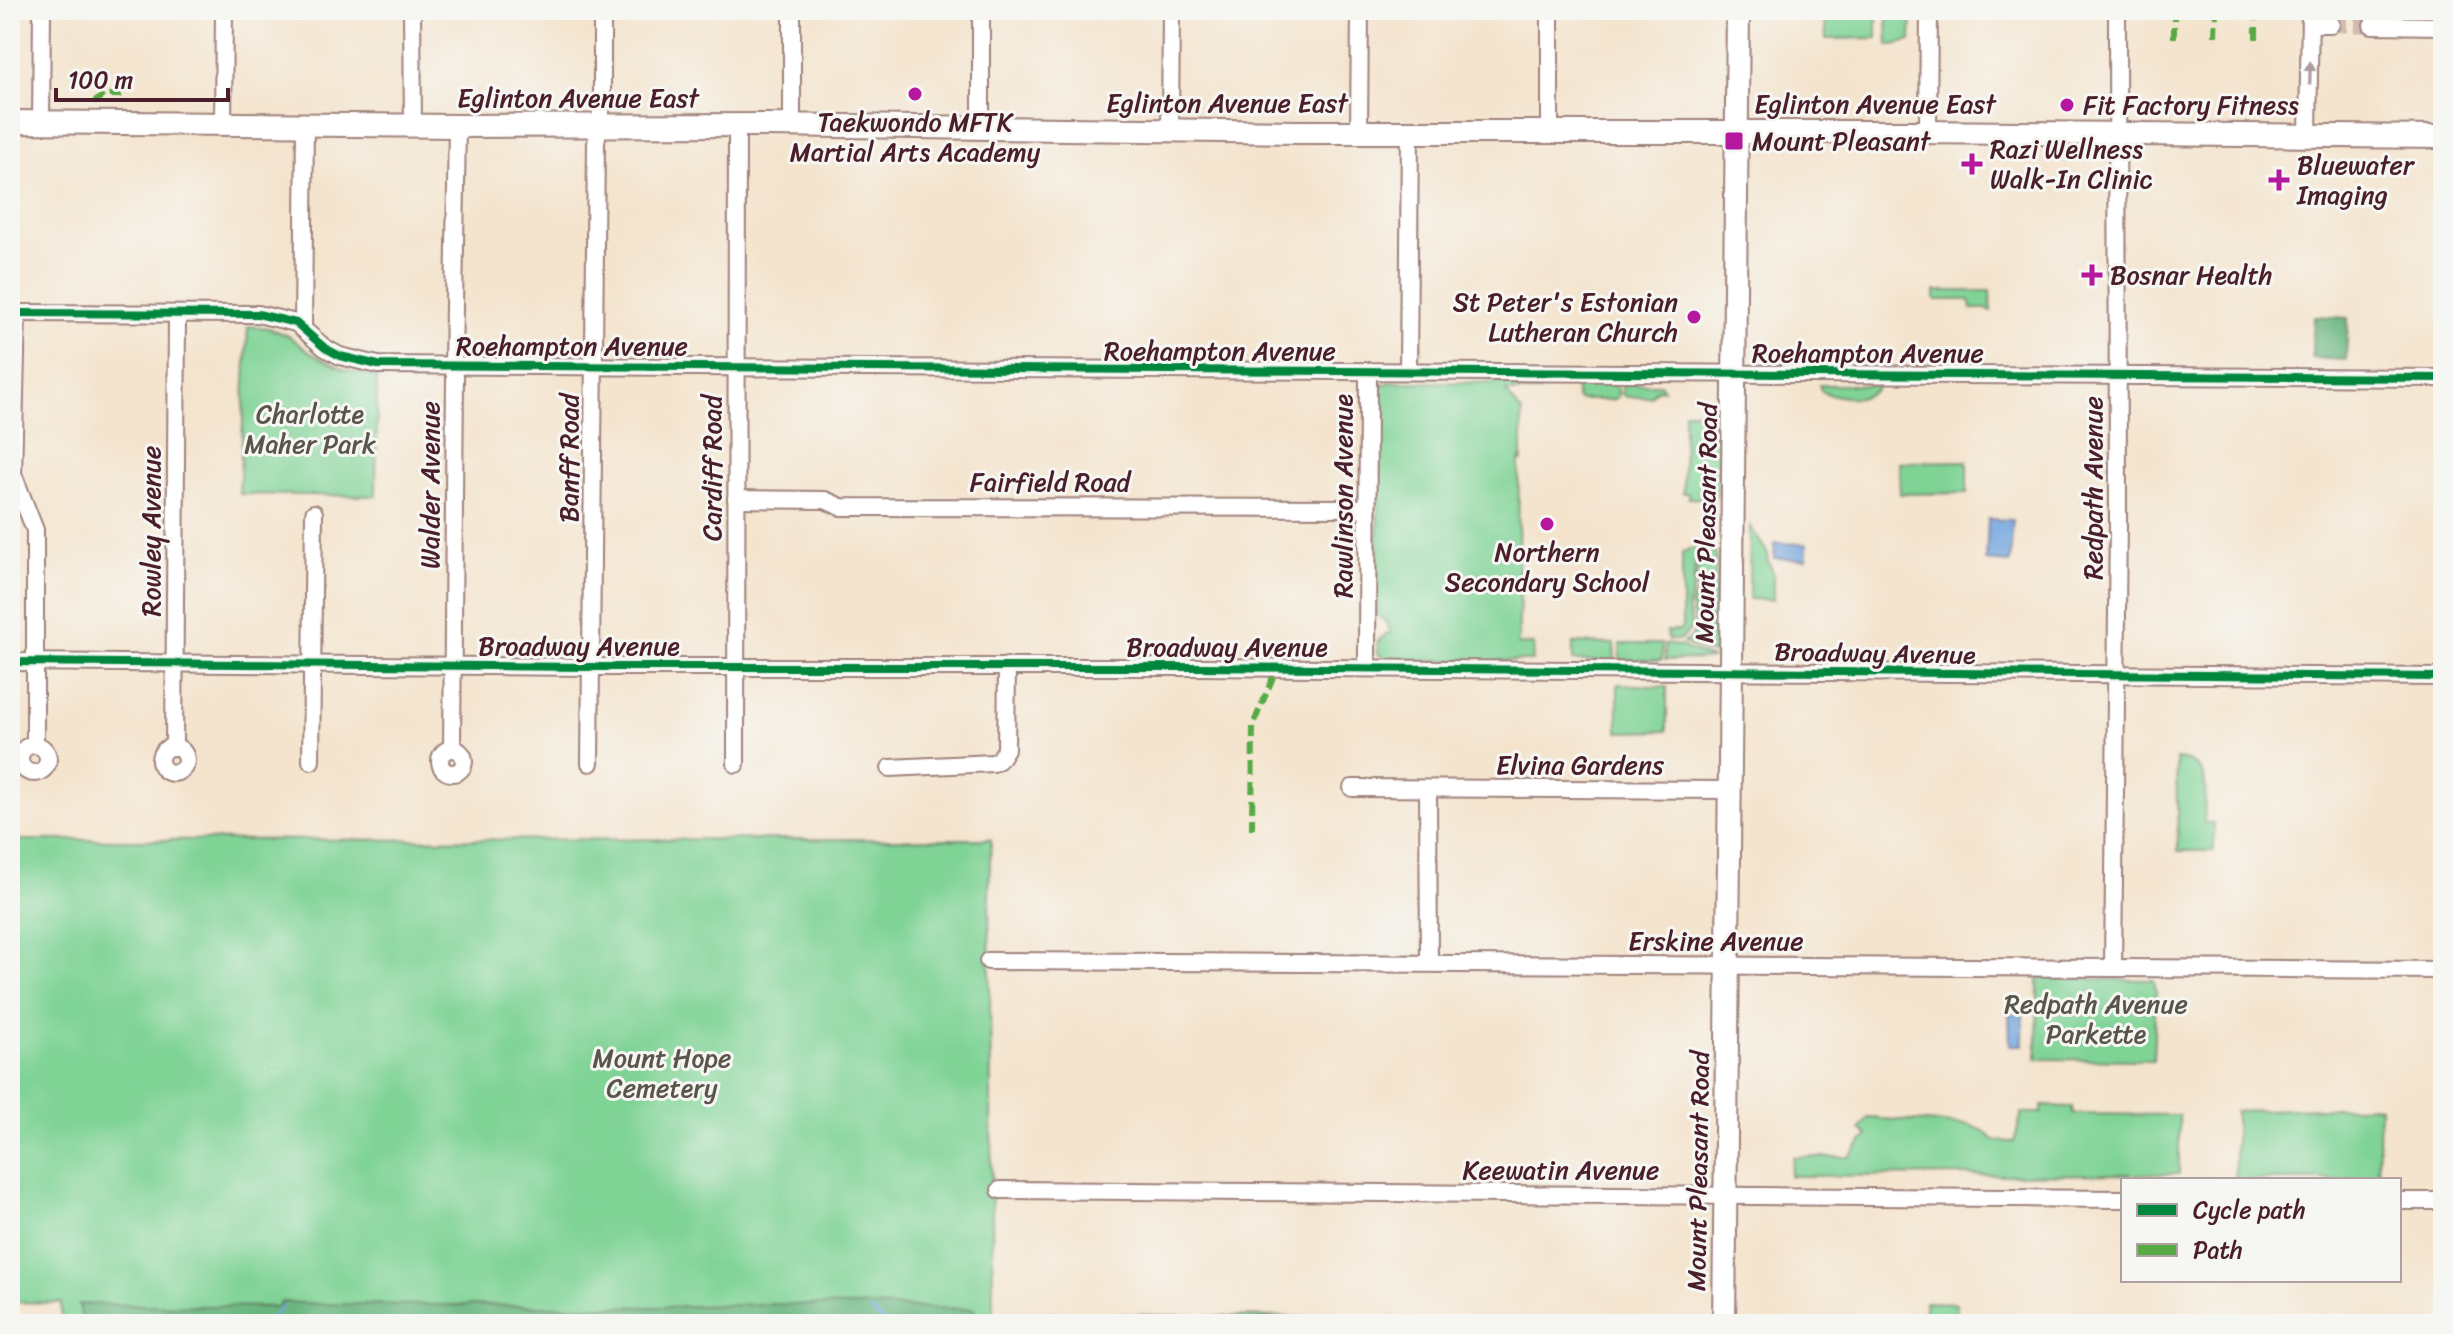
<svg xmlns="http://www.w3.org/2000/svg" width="2453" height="1334" viewBox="0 0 2453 1334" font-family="Sriracha,sans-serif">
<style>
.green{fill:#7fd395;stroke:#647960;stroke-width:2}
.forest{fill:#67b57e;stroke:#586a54;stroke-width:2}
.water{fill:#72a5de;stroke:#5e6284;stroke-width:2}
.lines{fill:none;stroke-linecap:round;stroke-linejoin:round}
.stream{stroke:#72a5de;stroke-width:3}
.minor-tunnel{stroke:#d2bdad;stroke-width:16;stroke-dasharray:16 8;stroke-linecap:butt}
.minor-casing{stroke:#9f827c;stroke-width:20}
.major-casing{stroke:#9f827c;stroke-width:26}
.minor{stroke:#fff;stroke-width:16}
.major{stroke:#fff;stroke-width:22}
.quiet{stroke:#57aa44;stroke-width:6;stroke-dasharray:12 6;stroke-linecap:butt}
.cycleway-casing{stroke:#f6f6f2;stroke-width:13}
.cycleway{stroke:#00873e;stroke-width:8}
.oneway{fill:#ae9aa0}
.poi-dot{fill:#b5179e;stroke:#f6f6f2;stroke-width:3}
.labels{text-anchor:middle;stroke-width:6;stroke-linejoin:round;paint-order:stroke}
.street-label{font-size:26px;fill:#4a1f2b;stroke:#f6f6f2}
.poi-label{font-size:26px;fill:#4a1f2b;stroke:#f6f6f2;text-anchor:start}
.park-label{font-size:26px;fill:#5a554b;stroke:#f6f6f2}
</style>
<rect width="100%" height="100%" fill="#f6f6f2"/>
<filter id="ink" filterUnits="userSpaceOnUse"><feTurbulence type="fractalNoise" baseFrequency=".0125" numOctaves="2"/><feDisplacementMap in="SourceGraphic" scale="16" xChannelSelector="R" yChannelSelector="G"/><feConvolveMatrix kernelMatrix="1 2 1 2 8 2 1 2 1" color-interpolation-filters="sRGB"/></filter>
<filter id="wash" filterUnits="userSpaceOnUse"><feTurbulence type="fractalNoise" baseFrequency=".006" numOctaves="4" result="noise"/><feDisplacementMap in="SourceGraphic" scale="32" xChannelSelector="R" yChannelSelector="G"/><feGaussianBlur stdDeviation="1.8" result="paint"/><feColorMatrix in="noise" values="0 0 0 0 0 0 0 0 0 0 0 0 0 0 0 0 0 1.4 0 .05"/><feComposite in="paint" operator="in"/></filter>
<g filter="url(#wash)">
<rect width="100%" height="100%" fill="#f4e4ce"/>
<!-- green -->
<g class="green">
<path d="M1825 10H1877V38L1826 39Z"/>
<path d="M1912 11 1911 41 1888 46 1887 13Z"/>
<path d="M1421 225V351H1416L1417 230Z"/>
<path d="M1935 291H1990L1991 311 1987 309H1971L1970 300H1935Z"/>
<path d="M248 326 269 328 289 336 309 352 343 369 377 377 376 496 239 494Z"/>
<path d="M1390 382 1534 383 1540 392H1506L1522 413V461L1519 459 1518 571H1521L1518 644 1534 645 1532 661 1389 660 1378 654 1377 642 1387 633H1392L1384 620 1377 615 1379 392 1383 385Z"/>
<path d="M1579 383 1614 384 1618 389V397L1612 400H1580L1577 398 1576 388Z"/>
<path d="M1626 384H1660L1664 389 1656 390 1650 397H1627L1622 394V386Z"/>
<path d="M1819 385H1878C1869 404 1839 397 1822 392Z"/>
<path d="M1684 411 1719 412 1717 496 1713 499 1688 498V493H1683Z"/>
<path d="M1967 461V493L1900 494 1899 462Z"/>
<path d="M1750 526 1768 554 1767 559 1773 572V600L1749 599Z"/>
<path d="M1688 549H1698C1691 568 1697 587 1688 605 1689 623 1698 624 1680 640H1668L1667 631H1680L1682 627V552H1687Z"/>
<path d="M1702 549 1716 552 1715 655 1683 643 1691 637 1696 627 1691 605 1697 593C1694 583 1698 558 1702 549Z"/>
<path d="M1573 643 1614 644 1615 661H1573Z"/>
<rect x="1620" y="644" width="42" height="16"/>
<path d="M1665 644 1680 646 1713 659 1665 660Z"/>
<path d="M1618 684 1667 687V731L1618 732Z"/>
<path d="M2176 759C2215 762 2204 793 2204 823H2214V851H2178Z"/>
<path d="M991 839 989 889 993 1316 1040 1313 1404 1319V1324H61V1303L10 1302V840Z"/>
<path d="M2038 978 2154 980 2156 991 2153 1060 2037 1059Z"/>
<path d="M2042 1106 2072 1107 2073 1114 2179 1115V1174L1790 1176 1793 1157H1849L1868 1135 1860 1129 1868 1118 1970 1125 1984 1131 1995 1141 2014 1142 2022 1113H2042Z"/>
<path d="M2380 1106 2378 1180H2235V1111Z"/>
<path d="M1925 1302 1956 1303V1319H1925Z"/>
</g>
<!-- forest -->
<g class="forest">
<path d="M2314 316 2348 318 2346 360 2312 358Z"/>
<path d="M282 1302 320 1304 660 1307 766 1304 973 1309 979 1317 1040 1313 1271 1317 1257 1324H83L79 1304 276 1307Z"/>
<path d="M1304 1317 1404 1319V1324H1306Z"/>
</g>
<!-- water -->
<g class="water">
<path d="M1988 519 2013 520 2010 563 1986 561Z"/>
<path d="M1775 543 1807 544V559L1774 558Z"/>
<path d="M2009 1014H2023V1045H2010Z"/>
</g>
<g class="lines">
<!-- stream -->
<g class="stream">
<path d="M870 1310 886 1324"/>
<path d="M265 1324 283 1306"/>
</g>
</g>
</g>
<g filter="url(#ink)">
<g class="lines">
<!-- minor-tunnel -->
<path class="minor-tunnel" d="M2331 24 2372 25"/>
<!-- minor casing -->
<g class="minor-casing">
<g id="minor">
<path d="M412 10 413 126"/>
<path d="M792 10V125"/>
<path d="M2310 24H2331"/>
<path d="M2372 25 2443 26"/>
<path d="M41 122 42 10"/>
<path d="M223 125 224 10"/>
<path d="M981 129V10"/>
<path d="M1170 130 1171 10"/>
<path d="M1359 132 1360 10"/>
<path d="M1550 132V10"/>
<path d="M1928 132 1929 10"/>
<path d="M2308 135 2310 10"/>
<path d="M10 313 258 314 296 323 325 348 340 356 378 365 2443 378"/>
<path d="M17 313 13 474 35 530V745"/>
<path d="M303 328 305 124"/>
<path d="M1408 371 1410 132"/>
<path d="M736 499 825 500 841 507 1366 508"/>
<path d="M10 662 592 667H1200L2443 677"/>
<path d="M1367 668 1368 371"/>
<circle cx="34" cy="759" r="14"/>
<circle cx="173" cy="760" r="13"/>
<path d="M174 747 177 315"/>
<circle cx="452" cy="761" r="12"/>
<path d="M452 749 455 377 453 365 457 126"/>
<path d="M311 761 314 513"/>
<path d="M590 763 596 143 602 106V10"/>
<path d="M736 764 737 125"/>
<path d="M890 768 993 763 999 760 1006 749 1007 666"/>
<path d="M1352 788 1731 790"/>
<path d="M1428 789 1429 963"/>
<path d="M988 961 2443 970"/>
<path d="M2113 967 2118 522 2117 10"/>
<path d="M1000 1190 2123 1199"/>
<path d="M2399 1201H2443"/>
</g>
</g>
<!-- major casing -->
<g class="major-casing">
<g id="major">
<path d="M10 122 457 126 768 125 1298 132H1917L2443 137"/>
<path d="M1724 1324 1738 10"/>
</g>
</g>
<!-- minor -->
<use href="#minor" class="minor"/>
<!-- major -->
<use href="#major" class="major"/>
<!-- quiet -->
<g class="quiet">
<path d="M2215 36 2216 10"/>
<path d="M2174 38V10"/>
<path d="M2256 39V10"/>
<path d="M94 103 103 95H124"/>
<path d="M1252 829 1253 725 1273 677 1274 668"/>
</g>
<!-- cycleway casing -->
<g class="cycleway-casing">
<g id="cycleway">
<path d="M10 313 258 314 296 323 325 348 340 356 378 365 2443 378"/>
<path d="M10 662 592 667H1200L2443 677"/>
</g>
</g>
<!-- cycleway -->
<use href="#cycleway" class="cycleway"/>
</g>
<!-- one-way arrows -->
<defs><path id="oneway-solid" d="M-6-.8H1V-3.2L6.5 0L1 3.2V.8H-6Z" transform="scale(2)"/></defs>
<use class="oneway" href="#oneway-solid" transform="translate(2310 73) rotate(-89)"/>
</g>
<!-- markers -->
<g class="poi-dot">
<circle cx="915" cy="94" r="8"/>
<circle cx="2067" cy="105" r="8"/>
<rect x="1724" y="131" width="20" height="20" rx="4"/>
<path d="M1968 152h8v8h8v8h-8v8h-8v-8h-8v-8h8z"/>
<path d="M2275 168h8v8h8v8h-8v8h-8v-8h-8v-8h8z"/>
<path d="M2088 263h8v8h8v8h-8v8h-8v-8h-8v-8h8z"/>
<circle cx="1694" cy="317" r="8"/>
<circle cx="1547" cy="524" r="8"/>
</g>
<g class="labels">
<!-- street labels -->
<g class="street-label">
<text x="578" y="107">Eglinton Avenue East</text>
<text x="1227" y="112">Eglinton Avenue East</text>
<text x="1875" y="113">Eglinton Avenue East</text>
<text x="572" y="355">Roehampton Avenue</text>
<text x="1220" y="360">Roehampton Avenue</text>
<text x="1868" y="362">Roehampton Avenue</text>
<text transform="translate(569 458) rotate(-90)" y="9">Banff Road</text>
<text transform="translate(712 468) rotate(-90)" y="9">Cardiff Road</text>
<text x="1050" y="491">Fairfield Road</text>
<text transform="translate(430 485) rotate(-90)" y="9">Walder Avenue</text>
<text transform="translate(2093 488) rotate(-90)" y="9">Redpath Avenue</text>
<text transform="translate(1343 496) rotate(-90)" y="9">Rawlinson Avenue</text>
<text transform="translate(1706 523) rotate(-89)" y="9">Mount Pleasant Road</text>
<text transform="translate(151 531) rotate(-90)" y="9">Rowley Avenue</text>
<text x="579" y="655">Broadway Avenue</text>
<text x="1227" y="656">Broadway Avenue</text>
<text transform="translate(1875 653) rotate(1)" y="9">Broadway Avenue</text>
<text x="1580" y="774">Elvina Gardens</text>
<text x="1716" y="950">Erskine Avenue</text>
<text x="1561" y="1179">Keewatin Avenue</text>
<text transform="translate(1698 1171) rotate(-89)" y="9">Mount Pleasant Road</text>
</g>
<!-- poi labels -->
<g class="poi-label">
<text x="2083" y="114">Fit Factory Fitness</text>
<text x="915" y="131" text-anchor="middle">Taekwondo MFTK<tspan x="915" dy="30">Martial Arts Academy</tspan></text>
<text x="1752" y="150">Mount Pleasant</text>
<text x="1990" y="158">Razi Wellness<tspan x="1990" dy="30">Walk-In Clinic</tspan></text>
<text x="2297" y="174">Bluewater<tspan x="2297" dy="30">Imaging</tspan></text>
<text x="2110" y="284">Bosnar Health</text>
<text x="1678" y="311" text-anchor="end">St Peter's Estonian<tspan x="1678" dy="30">Lutheran Church</tspan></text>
<text x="1547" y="561" text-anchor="middle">Northern<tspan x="1547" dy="30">Secondary School</tspan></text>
</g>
<!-- park labels -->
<g class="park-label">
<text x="310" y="423">Charlotte<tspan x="310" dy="30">Maher Park</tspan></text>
<text x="2096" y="1013">Redpath Avenue<tspan x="2096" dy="30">Parkette</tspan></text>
<text x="662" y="1067">Mount Hope<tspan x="662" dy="30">Cemetery</tspan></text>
</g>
</g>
<!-- margin -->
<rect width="2453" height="1334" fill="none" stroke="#f6f6f2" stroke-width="40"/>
<!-- legend -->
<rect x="2121" y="1178" width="280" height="104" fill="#f6f6f2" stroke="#b1a0a2" stroke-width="2"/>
<rect x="2137" y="1204" width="40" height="12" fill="#00873e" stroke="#b1a0a2" stroke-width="2"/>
<text x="2193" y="1218" font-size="24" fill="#4a1f2b">Cycle path</text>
<rect x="2137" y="1244" width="40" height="12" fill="#57aa44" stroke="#b1a0a2" stroke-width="2"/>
<text x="2193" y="1258" font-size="24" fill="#4a1f2b">Path</text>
<!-- scale -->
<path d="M56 88v12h172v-12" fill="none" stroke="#4a1f2b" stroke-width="4"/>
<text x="68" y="88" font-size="24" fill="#4a1f2b" stroke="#f6f6f2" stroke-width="6" paint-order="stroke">100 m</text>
</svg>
